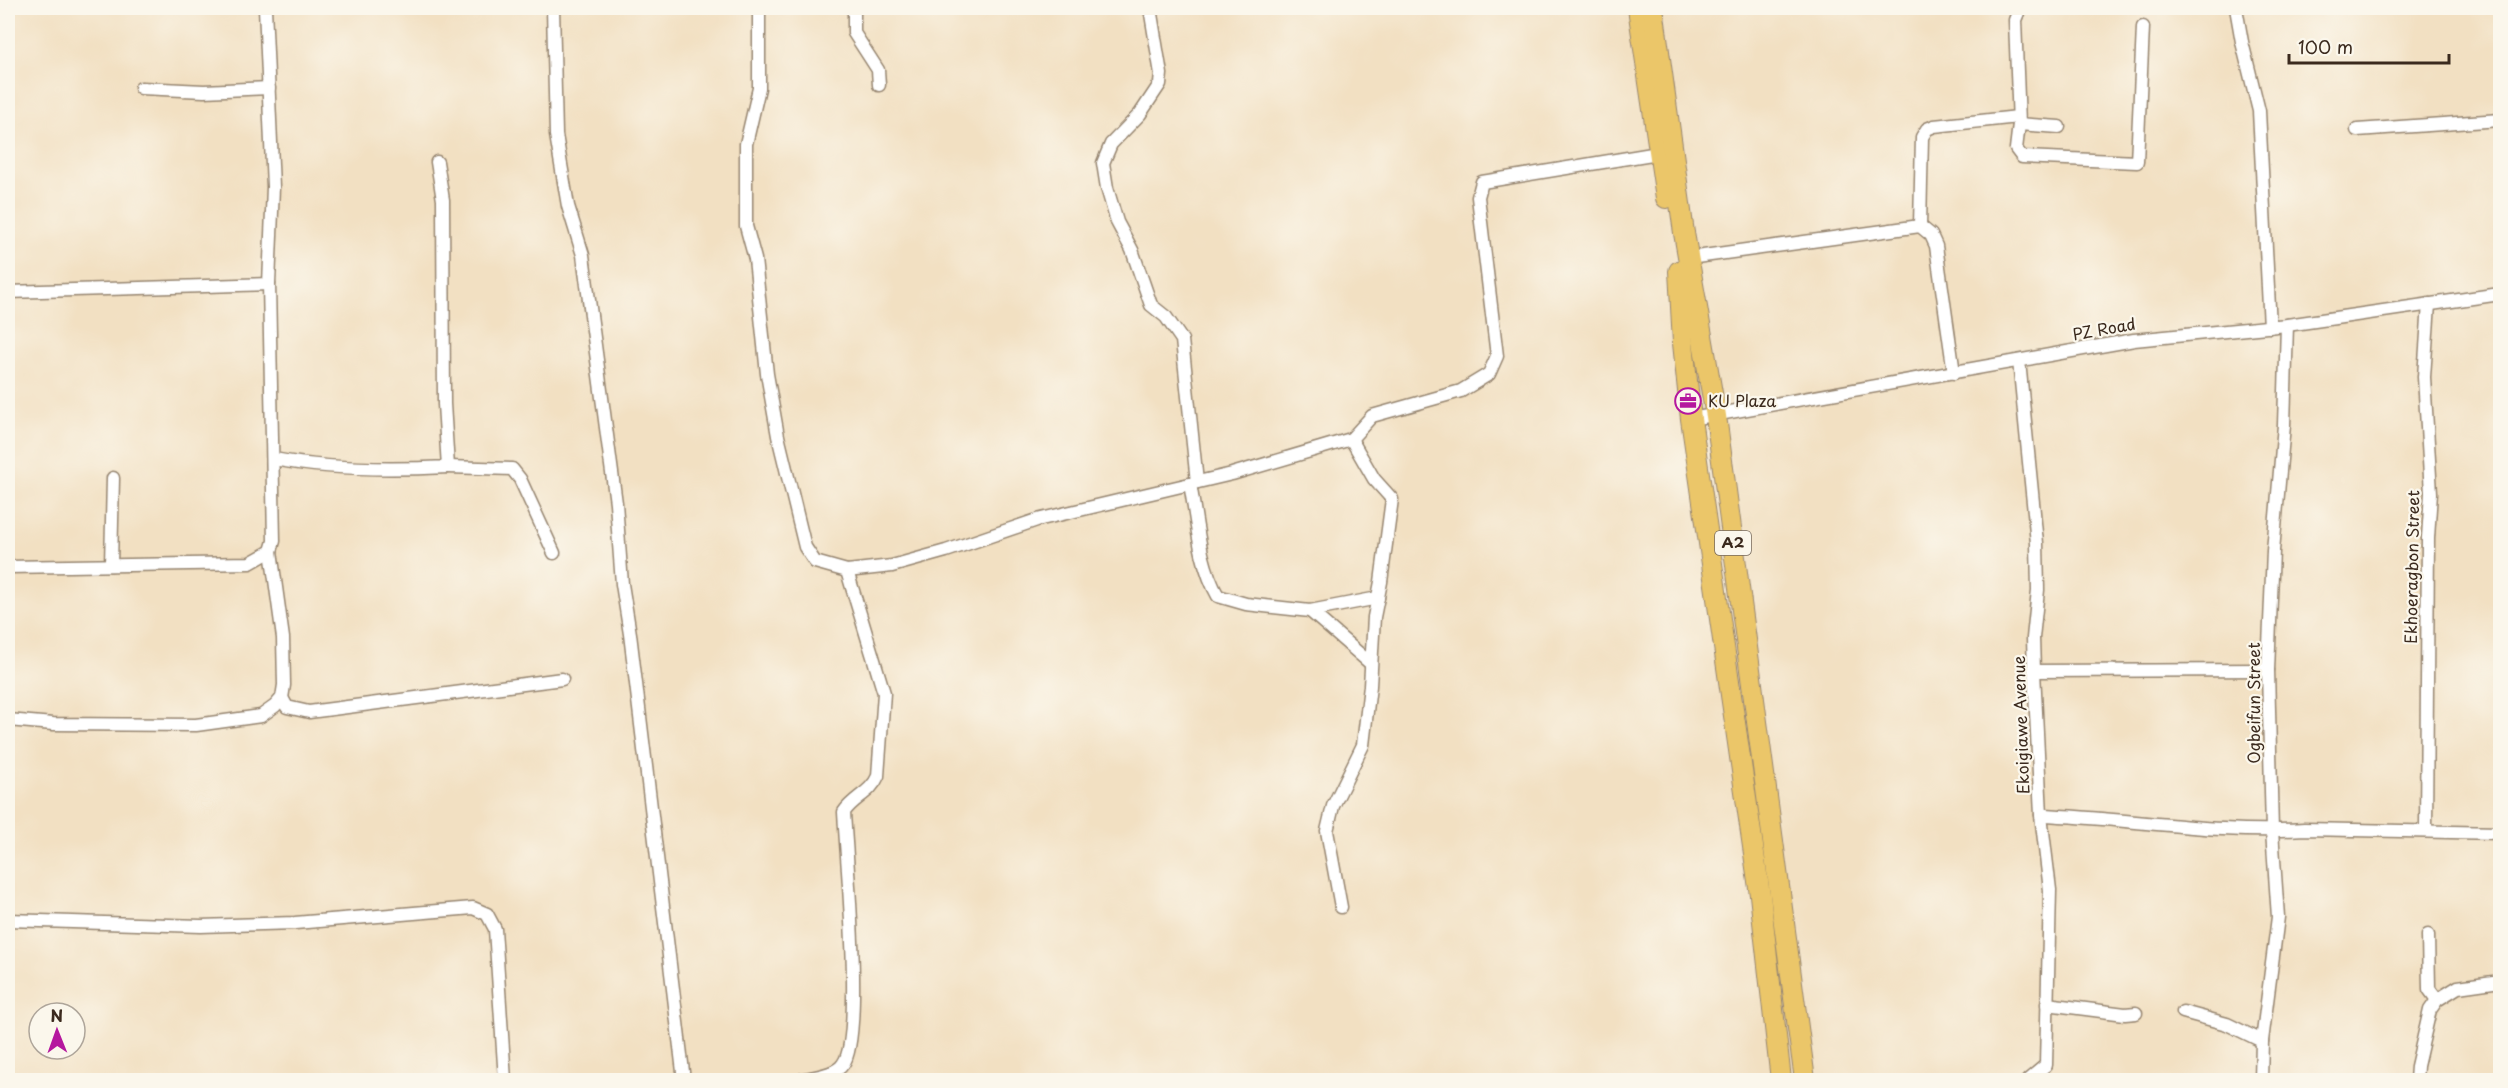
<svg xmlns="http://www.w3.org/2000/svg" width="2508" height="1088" viewBox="0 0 2508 1088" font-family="'Playpen Sans',sans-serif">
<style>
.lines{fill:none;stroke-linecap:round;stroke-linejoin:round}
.minor-casing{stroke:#968570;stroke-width:15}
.trunk-casing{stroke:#968570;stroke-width:22}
.minor{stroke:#fff;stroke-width:12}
.trunk{stroke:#ebc669;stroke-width:20}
.labels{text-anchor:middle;stroke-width:4.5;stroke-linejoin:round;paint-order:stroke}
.shield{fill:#fbf7ec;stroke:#75685c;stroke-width:1.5}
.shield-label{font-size:15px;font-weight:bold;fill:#3b2a1e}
.street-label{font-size:16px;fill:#3b2a1e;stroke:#fbf7ec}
.poi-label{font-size:16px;fill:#3b2a1e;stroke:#fbf7ec;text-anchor:start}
</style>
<rect width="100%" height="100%" fill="#fbf7ec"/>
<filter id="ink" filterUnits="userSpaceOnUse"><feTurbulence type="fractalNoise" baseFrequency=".0167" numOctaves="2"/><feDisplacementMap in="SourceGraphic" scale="12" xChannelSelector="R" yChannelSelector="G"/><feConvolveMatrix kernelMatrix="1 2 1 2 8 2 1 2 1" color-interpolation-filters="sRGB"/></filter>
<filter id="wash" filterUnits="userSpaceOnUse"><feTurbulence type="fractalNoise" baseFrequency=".008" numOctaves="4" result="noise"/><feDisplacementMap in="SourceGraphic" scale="24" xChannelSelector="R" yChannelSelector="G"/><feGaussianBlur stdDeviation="1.35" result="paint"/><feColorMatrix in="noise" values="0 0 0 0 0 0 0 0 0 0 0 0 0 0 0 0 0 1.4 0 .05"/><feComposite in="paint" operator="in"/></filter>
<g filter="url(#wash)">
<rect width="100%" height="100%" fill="#f2e0c2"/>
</g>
<g filter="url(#ink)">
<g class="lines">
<!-- minor casing -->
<g class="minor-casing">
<g id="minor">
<path d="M553 8 556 135 568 206 583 255 616 503 622 584 630 634 684 1080"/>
<path d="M759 8V88L746 144V226L755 259 767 374 778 436 805 547 815 562 847 571 884 693 878 776C871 793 854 797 844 812 846 854 864 1037 843 1064 836 1075 813 1077 801 1080"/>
<path d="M854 8V33L878 70 879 85"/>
<path d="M1150 8 1161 74 1160 84 1140 114 1111 144 1103 163 1107 188 1117 222 1132 250 1151 305 1166 317 1182 340 1197 482"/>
<path d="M2020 8 2015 20 2019 124 2016 149 2022 157 2137 162 2143 27"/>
<path d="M2236 8 2242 42 2259 111 2270 327"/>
<path d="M141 88 204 91 269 88"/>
<path d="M2019 124 2059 127"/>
<path d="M2357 130 2500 120"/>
<path d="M1920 226 1922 137 1927 129 1934 126 2018 117"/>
<path d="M1689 258 1920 226 1931 235 1936 246 1954 373"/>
<path d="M8 292 269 284"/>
<path d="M2019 361 2037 543 2038 590 2033 638 2034 671 2041 815 2050 890 2046 1065 2028 1080"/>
<path d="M1691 419 2134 340 2287 325 2500 294"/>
<path d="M274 459C331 470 390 470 448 467L444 404 443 200 437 162"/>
<path d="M448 467 512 469 520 479 554 553"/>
<path d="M1190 484C1197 521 1199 563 1218 596L1246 604 1310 611 1378 598"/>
<path d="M111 565 113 478"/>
<path d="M8 567 250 563 271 551 274 541 269 284 273 187 265 8"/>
<path d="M847 571 892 566 946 551 1037 520 1232 474 1351 439 1372 416 1461 391 1489 374 1497 356 1478 197 1482 182 1658 153"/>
<path d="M1310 611 1370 663"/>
<path d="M2034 671 2268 670"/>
<path d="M282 698 287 707 309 712 562 679"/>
<path d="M8 720 53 724 196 725 261 716 275 706 282 698 284 685 283 638 271 551"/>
<path d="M2041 815C2129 818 2217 835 2304 829L2500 833"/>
<path d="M2426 830 2428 538 2431 493 2424 377 2429 304"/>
<path d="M1341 907 1327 831 1333 806 1363 745 1370 686 1374 617 1381 582 1392 499 1374 479 1351 439"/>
<path d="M8 920 201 926 295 923 473 908 487 914 495 929 505 1080"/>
<path d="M2428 935 2429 989 2437 1000"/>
<path d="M2047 1004 2125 1014 2136 1013"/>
<path d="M2183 1012 2227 1024 2262 1041"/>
<path d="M2261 1080 2262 1041 2278 917 2272 831 2268 670 2273 551 2284 425 2287 325"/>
<path d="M2416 1080 2417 1066 2430 1010 2437 1000 2458 987 2500 981"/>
</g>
</g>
<!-- trunk casing -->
<g class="trunk-casing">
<g id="trunk">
<path d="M1638 8 1666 198"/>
<path d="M1653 8 1684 233 1716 416 1805 1080"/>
<path d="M1679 271 1683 343 1691 419 1760 895 1781 1080"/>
</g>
</g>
<!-- minor -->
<use href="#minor" class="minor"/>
<!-- trunk -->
<use href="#trunk" class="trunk"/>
</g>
</g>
<!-- icons -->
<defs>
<g id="office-ring" transform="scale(1.35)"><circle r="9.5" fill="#fbf7ec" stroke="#b5179e" stroke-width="1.5"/><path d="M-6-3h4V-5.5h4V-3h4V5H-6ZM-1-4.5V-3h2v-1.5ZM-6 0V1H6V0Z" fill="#b5179e"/></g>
</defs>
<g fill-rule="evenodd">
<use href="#office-ring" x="1688" y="401"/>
</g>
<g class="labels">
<!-- shield labels -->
<rect class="shield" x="1715" y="531" width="36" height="24" rx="4.5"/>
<g class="shield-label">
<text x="1733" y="548">A2</text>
</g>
<!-- street labels -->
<g class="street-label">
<text transform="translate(2104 329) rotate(-10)" y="6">PZ Road</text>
<text transform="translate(2412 567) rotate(-89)" y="6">Ekhoeragbon Street</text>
<text transform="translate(2254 703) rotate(-90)" y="6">Ogbeifun Street</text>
<text transform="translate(2021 725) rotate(-92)" y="6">Ekoigiawe Avenue</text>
</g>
<!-- poi labels -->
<g class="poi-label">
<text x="1708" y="407">KU Plaza</text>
</g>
</g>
<!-- margin -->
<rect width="2508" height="1088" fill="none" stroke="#fbf7ec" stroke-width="30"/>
<!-- north arrow -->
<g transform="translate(57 1031) rotate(359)"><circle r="28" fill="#fbf7ec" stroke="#aea59a" stroke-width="1.5"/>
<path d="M0-4.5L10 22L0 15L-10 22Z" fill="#b5179e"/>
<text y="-9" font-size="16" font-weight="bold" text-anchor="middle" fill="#3b2a1e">N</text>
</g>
<!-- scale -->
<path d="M2289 54v9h160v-9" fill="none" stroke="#3b2a1e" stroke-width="3"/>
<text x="2298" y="54" font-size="18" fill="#3b2a1e" stroke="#fbf7ec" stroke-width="4.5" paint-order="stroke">100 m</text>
</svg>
